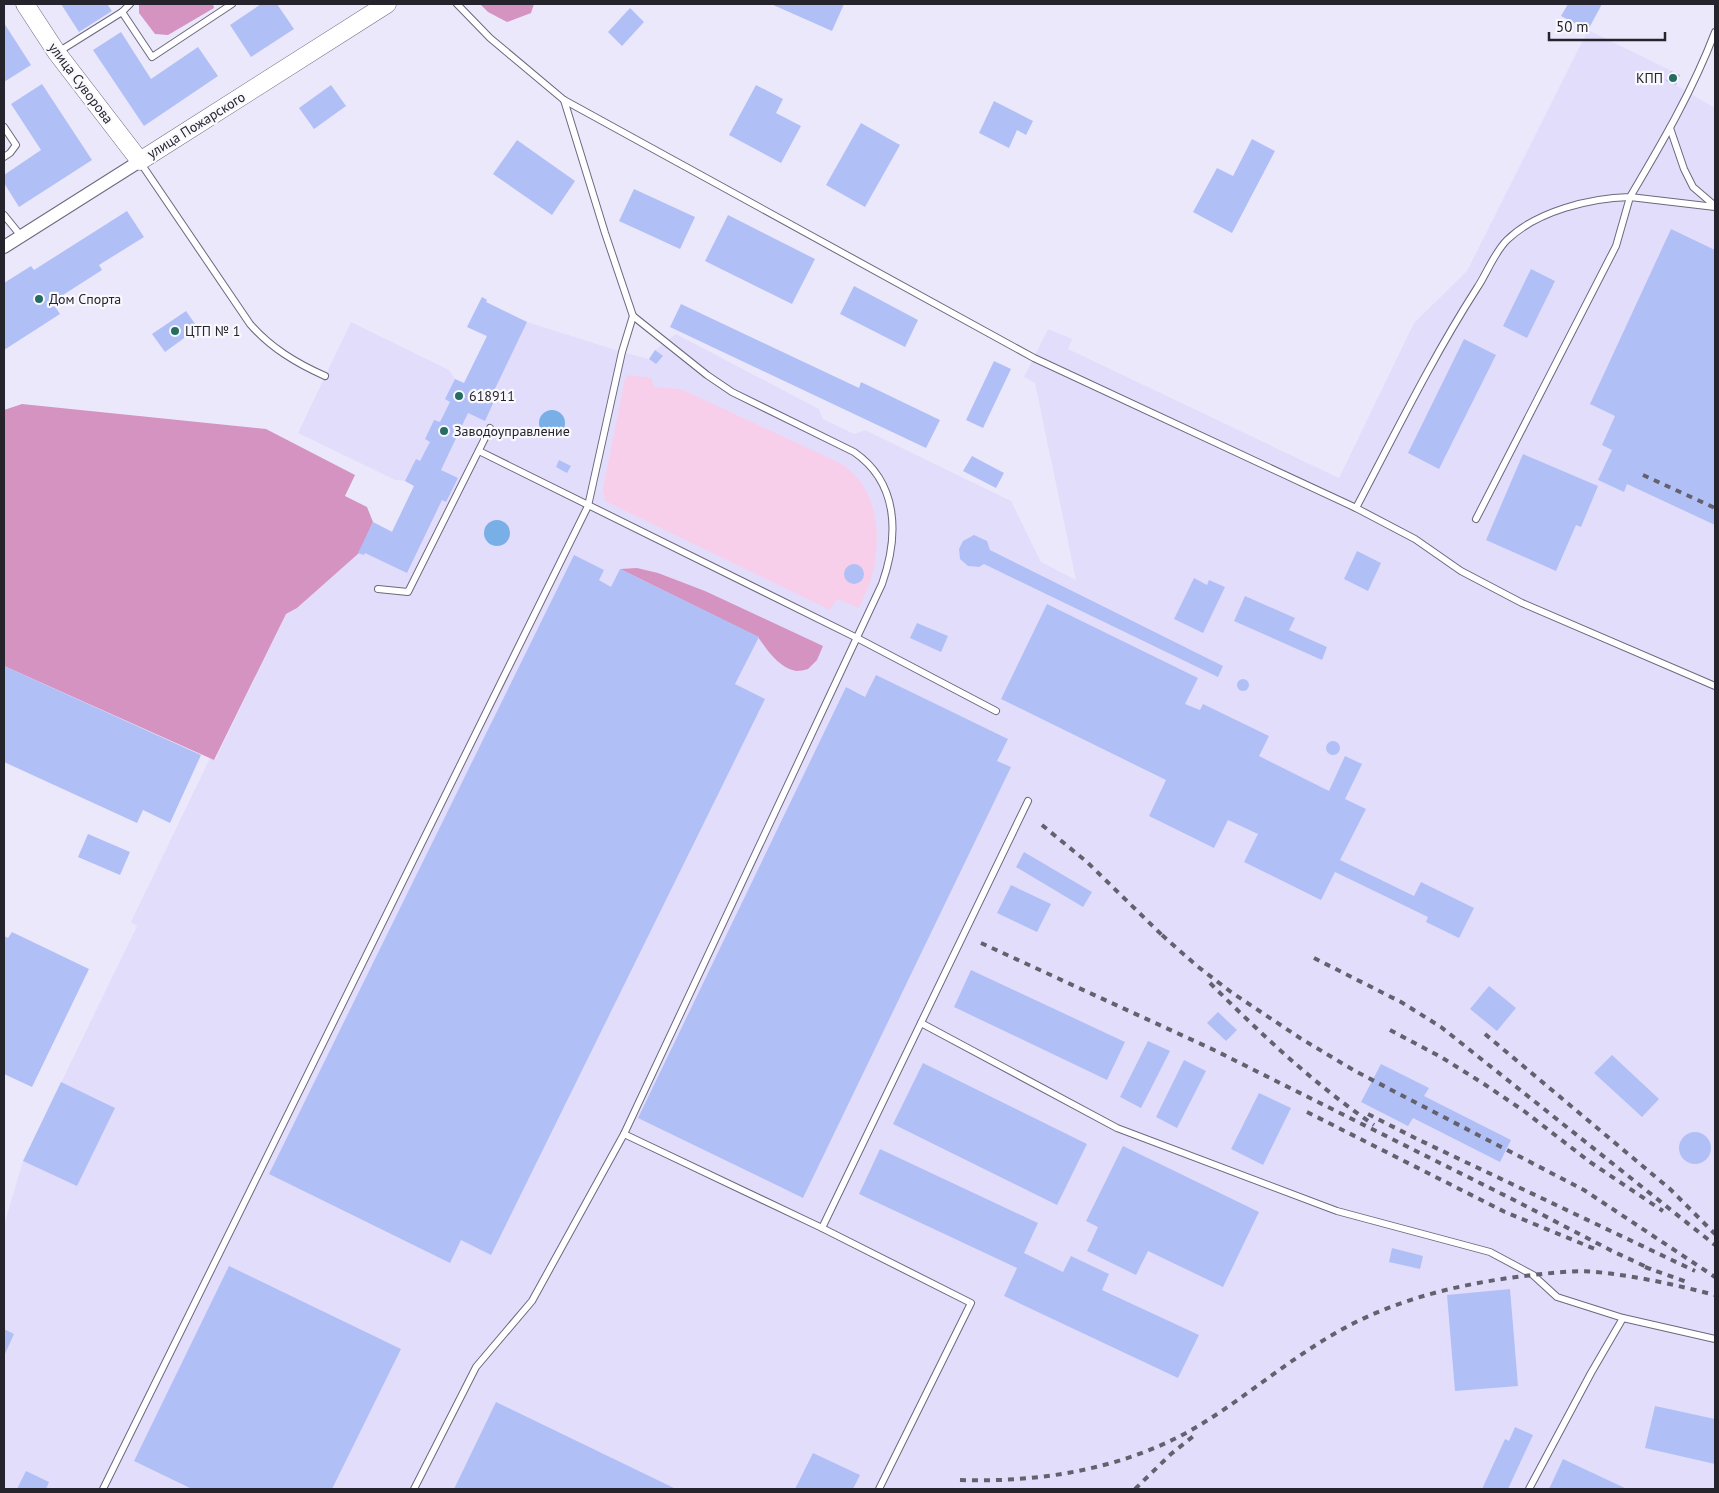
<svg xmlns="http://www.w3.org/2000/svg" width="1719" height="1493" viewBox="0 0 1719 1493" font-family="'PT Sans',sans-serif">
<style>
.built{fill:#e3ddfc}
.green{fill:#f7cfea}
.forest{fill:#d593c1}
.water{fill:#78afe6}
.building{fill:#b0c0f6}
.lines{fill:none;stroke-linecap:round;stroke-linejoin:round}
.lane-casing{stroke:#6c687d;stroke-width:8}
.street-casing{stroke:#6c687d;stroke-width:14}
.secondary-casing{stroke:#6c687d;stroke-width:19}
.lane{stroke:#fff;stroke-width:6}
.street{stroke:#fff;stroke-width:12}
.secondary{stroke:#fff;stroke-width:18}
.rail{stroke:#63616d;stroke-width:4;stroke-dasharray:6 6;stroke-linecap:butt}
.poi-dot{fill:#256c62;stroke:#f9f8fd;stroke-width:2}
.labels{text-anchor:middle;stroke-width:4.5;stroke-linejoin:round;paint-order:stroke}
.poi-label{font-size:14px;fill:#25232c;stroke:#f9f8fd;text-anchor:start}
.street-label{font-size:14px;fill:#25232c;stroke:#f9f8fd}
</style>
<rect width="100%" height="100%" fill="#ece8fc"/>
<!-- built -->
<path class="built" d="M1588 30 1680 75 1676 85 1715 108V1489H4V1225L23 1161 137 926 131 922 210 758 215 760 286 614 297 608 358 553 373 522 392 531 414 486 405 481 395 480 298 433 351 322 449 370 455 379 464 383 487 337 467 327 482 297 487 300 486 302 527 322 622 352 649 359 655 350 676 334 819 409 823 419 854 434 865 430 1011 501 1041 562 1076 580 1035 383 1024 377 1048 329 1072 339 1068 349 1339 478 1414 323 1467 271Z"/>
<!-- green -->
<path class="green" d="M628 375 651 378 654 387 681 389 842 464C877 488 882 533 873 572 870 585 864 596 859 608L837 599 830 610 605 501 603 489 625 379Z"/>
<!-- forest -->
<g class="forest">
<path d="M139 4H213L214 8 168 35 155 34 139 13Z"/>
<path d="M480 4H534L531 13 507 22 488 12Z"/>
<path d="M22 404 266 429 355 475 345 496 367 507 373 522 359 553 297 608 286 614 214 760 4 666V410Z"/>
<path d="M637 568 658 573 705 591 823 646 817 660 808 669C805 670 800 671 796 671 779 668 767 650 758 637L620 569Z"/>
</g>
<!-- water -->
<g class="water">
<circle cx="552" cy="423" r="13"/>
<circle cx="497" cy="533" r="13"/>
</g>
<!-- building -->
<g class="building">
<path d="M61 4H107L112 11 79 32Z"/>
<path d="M261 4H277L294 29 251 57 230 25Z"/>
<path d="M771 4H844L832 31Z"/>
<path d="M1568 4H1602L1588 30 1561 16Z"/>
<path d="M630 8 644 22 622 46 608 32Z"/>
<path d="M4 23 31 65 4 82Z"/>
<path d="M121 32 151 79 198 47 218 76 144 126 93 50Z"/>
<path d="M1671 71 1680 75 1676 85 1666 81Z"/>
<path d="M42 84 92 160 19 207 4 183V175L41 150 11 104Z"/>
<path d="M331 85 346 106 314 129 299 108Z"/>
<path d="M756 85 783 99 776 113 801 126 781 163 729 135Z"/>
<path d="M994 101 1033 121 1026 135 1017 130 1009 148 979 133Z"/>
<path d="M861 123 900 145 865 207 826 185Z"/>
<path d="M1252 139 1275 151 1232 233 1193 212 1217 168 1233 176Z"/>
<path d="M517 140 575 181 552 215 493 174Z"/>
<path d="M634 189 695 217 680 249 619 221Z"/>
<path d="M127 211 144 237 99 265 102 270 52 302 60 314 4 350V283L31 266 34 270Z"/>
<path d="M728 215 815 259 792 304 705 261Z"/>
<path d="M1671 229 1715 250V525L1627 484 1624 492 1598 480 1612 450 1602 445 1615 416 1590 404Z"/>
<path d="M1531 269 1555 281 1527 338 1503 326Z"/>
<path d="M854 286 918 320 905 347 840 314Z"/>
<path d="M482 297 487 300 486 302 527 322 492 395 496 397 485 421 468 413 441 470 458 478 446 502 442 500 407 573 365 553 364 555 358 553 373 522 392 532 414 486 405 481 416 459 420 461 430 442 425 439 434 420 440 422 450 402 445 399 455 379 464 383 487 336 467 327Z"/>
<path d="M681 304 859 388 861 382 940 420 926 448 670 327Z"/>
<path d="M186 311 198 328 165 352 152 334Z"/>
<path d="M1464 339 1496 355 1439 469 1408 453Z"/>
<path d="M655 350 663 356 656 364 649 359Z"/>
<path d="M994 361 1011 369 983 428 966 420Z"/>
<path d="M1523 454 1598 486 1581 527 1576 525 1556 571 1486 540Z"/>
<path d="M972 456 1004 473 996 488 963 471Z"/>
<path d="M559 460 571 466 567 473 556 467Z"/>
<path d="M974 535 987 541 990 550 1223 666 1218 677 984 564 979 567 968 566 960 559 959 549 963 541Z"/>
<path d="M1357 551 1381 563 1368 591 1344 579Z"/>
<path d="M574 555 604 570 599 580 611 587 620 569 759 637 735 684 765 699 491 1255 461 1240 450 1263 269 1174Z"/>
<circle cx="854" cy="574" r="10"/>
<path d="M1194 578 1207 585 1209 580 1225 587 1203 633 1174 619Z"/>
<path d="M1245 596 1295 618 1289 630 1327 647 1322 660 1234 621Z"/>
<path d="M1047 604 1198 678 1185 704 1200 710 1203 704 1269 736 1259 756 1329 791 1345 756 1362 764 1345 799 1366 809 1340 860 1414 896 1421 882 1474 908 1459 938 1426 922 1428 917 1335 872 1321 900 1244 862 1258 834 1228 820 1214 848 1149 816 1166 780 1001 699Z"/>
<path d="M917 623 948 636 941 652 910 638Z"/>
<path d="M4 666 201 755 170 823 143 810 137 823 4 762Z"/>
<path d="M876 675 1008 739 997 761 1011 767 803 1198 638 1118 846 687 865 697Z"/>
<circle cx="1243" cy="685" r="6"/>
<circle cx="1333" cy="748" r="7"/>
<path d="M88 834 130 852 120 875 78 857Z"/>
<path d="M1024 852 1092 892 1083 907 1016 867Z"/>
<path d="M1011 885 1051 904 1037 932 997 913Z"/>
<path d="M12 932 89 969 32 1087 4 1074V936L8 938Z"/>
<path d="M971 970 1125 1042 1107 1080 954 1007Z"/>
<path d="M1489 986 1516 1008 1497 1031 1470 1009Z"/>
<path d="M1218 1012 1237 1030 1226 1041 1207 1023Z"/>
<path d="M1148 1041 1170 1051 1141 1108 1120 1097Z"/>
<path d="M1612 1055 1659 1099 1642 1117 1594 1073Z"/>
<path d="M1184 1060 1206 1071 1177 1128 1156 1117Z"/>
<path d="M923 1063 1087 1144 1057 1205 893 1124Z"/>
<path d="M1381 1064 1429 1088 1424 1096 1511 1140 1500 1162 1413 1118 1408 1126 1361 1102Z"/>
<path d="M61 1082 115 1108 77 1186 23 1161Z"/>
<path d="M1259 1093 1291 1108 1263 1165 1231 1149Z"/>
<circle cx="1695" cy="1148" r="16"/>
<path d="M1123 1146 1259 1212 1223 1287 1148 1251 1136 1275 1087 1251 1098 1227 1086 1221Z"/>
<path d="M880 1149 1038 1223 1024 1253 1063 1272 1071 1256 1109 1274 1102 1290 1199 1335 1178 1378 1004 1296 1017 1268 859 1194Z"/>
<path d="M1392 1248 1423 1256 1420 1269 1389 1262Z"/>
<path d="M229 1266 401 1349 332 1489H192L134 1461Z"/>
<path d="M1510 1289 1518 1386 1455 1391 1447 1295Z"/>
<path d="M4 1329 14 1334 4 1356Z"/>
<path d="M496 1402 676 1489H454Z"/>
<path d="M1655 1406 1715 1419V1464L1645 1448Z"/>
<path d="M1515 1427 1533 1435 1508 1489H1482L1505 1439 1509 1441Z"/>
<path d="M813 1453 860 1475 853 1489H795Z"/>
<path d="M1563 1459 1627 1489H1549Z"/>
<path d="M26 1471 49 1482 46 1489H17Z"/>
</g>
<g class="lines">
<!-- lane casing -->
<g class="lane-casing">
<g id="lane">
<path d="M457 4 490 38 564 100 1034 358 1356 508 1415 539 1461 571 1522 603 1715 686"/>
<path d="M122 12 152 57 232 4"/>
<path d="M58 52 122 12 130 4"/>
<path d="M4 127 16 145 10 153 4 157"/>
<path d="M1670 128 1684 169 1693 187 1714 205"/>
<path d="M140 162 250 324C271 348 296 363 325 376"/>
<path d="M4 215 21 236"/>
<path d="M479 451 857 638 996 711"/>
<path d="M1356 508C1395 434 1432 358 1477 288 1487 273 1494 253 1507 240 1537 211 1590 198 1630 197 1662 143 1693 90 1715 32"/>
<path d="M1476 519 1616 246 1630 197 1715 207"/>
<path d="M378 589 408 592 490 428"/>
<path d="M921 1023 1117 1128 1337 1211 1490 1252 1533 1275 1557 1297 1623 1318 1715 1339"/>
<path d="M624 1134 822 1228 971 1303 879 1489"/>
<path d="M822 1228 1028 801"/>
<path d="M103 1489 588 506 622 352 633 316 605 233 564 100"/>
<path d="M414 1489 476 1367 532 1301 624 1134 882 584C899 536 899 483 854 452L732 392 707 375 633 316"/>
<path d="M1529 1489 1591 1373 1623 1318"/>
</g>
</g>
<!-- street casing -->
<g class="street-casing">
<path id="street" d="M4 247 140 161"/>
</g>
<!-- secondary casing -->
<g class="secondary-casing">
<path id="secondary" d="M25 4 57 53 140 161 387 4"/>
</g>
<!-- lane -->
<use href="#lane" class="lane"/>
<!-- street -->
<use href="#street" class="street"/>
<!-- secondary -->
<use href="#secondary" class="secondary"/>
<!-- rail -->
<g class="rail">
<path d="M1643 475 1715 508"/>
<path d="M1042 825 1087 862 1166 939"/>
<path d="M1162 935 1197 966 1231 992 1300 1038 1355 1071 1584 1190 1715 1277"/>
<path d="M981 943 1214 1050 1516 1201 1612 1251 1651 1269"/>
<path d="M1314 958 1401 1002 1441 1027 1715 1245"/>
<path d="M1210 983C1261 1034 1314 1084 1374 1125"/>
<path d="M1390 1030 1441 1057 1484 1084 1524 1111 1590 1162 1663 1211"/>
<path d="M1485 1034 1670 1189 1715 1234"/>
<path d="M1307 1112 1505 1212 1595 1249"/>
<path d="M1368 1114 1415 1138 1695 1271"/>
<path d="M1645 1267 1687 1282"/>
<path d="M960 1480C1045 1483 1135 1467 1208 1420 1258 1388 1302 1349 1356 1322 1411 1295 1471 1282 1532 1275 1553 1273 1574 1270 1596 1272 1637 1276 1676 1285 1715 1295"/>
<path d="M1135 1489 1171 1454 1196 1434"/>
</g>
</g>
<!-- markers -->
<g class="poi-dot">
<circle cx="1673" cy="78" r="5"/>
<circle cx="39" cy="299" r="5"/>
<circle cx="175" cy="331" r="5"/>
<circle cx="459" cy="396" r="5"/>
<circle cx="444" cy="431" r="5"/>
</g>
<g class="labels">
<!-- poi labels -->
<g class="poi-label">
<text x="1663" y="83" text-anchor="end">КПП</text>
<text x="49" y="304">Дом Спорта</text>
<text x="185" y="336">ЦТП № 1</text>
<text x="469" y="401">618911</text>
<text x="454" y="436">Заводоуправление</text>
</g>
<!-- street labels -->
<g class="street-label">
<text transform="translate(81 83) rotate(53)" y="5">улица Суворова</text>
<text transform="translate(196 125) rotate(-32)" y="5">улица Пожарского</text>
</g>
</g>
<!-- border -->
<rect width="1719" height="1493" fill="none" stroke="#25232c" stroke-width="10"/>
<!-- scale -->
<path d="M1549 32v8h116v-8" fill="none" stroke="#25232c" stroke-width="2.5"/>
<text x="1556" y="32" font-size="15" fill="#25232c" stroke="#f9f8fd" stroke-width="4" paint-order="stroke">50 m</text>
</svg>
